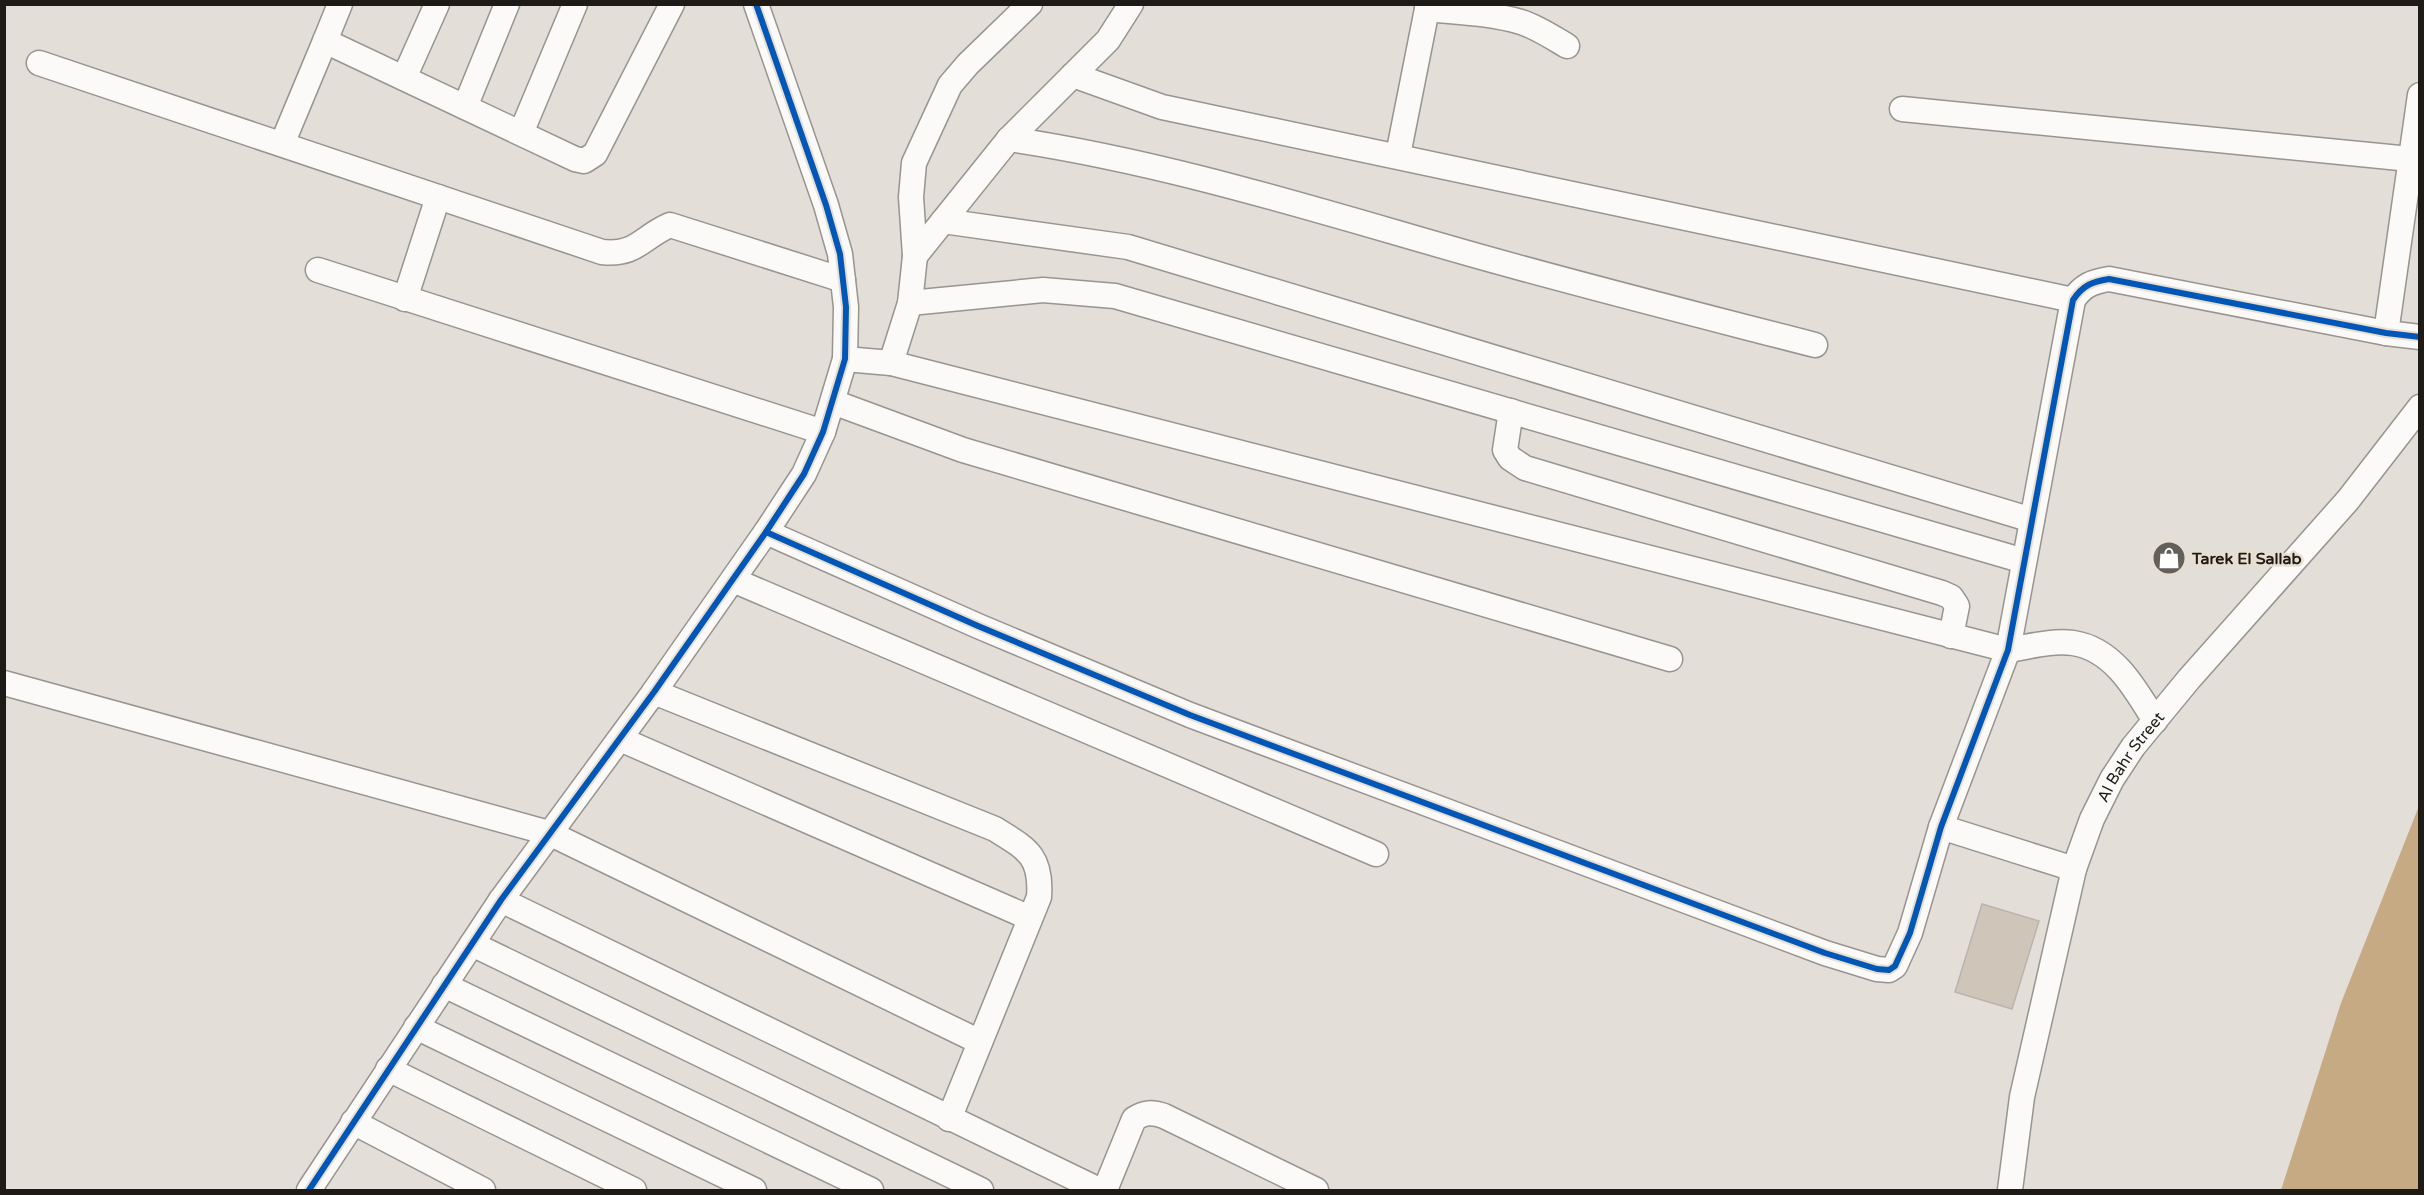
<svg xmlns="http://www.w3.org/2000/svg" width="2424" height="1195" viewBox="0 0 2424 1195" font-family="'Varela Round',sans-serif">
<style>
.water{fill:#c6aa84}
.building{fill:#cfc5b8;stroke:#b9b4af;stroke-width:1.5}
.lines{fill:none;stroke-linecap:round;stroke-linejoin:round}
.minor-casing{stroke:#98948f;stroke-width:27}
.minor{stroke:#fbfaf9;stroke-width:24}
.cycleway-casing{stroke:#e9dfd1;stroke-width:10}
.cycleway{stroke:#0057b8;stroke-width:6}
.labels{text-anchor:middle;stroke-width:5;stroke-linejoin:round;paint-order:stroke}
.poi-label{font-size:16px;font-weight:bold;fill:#1e1b16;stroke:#e9dfd1;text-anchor:start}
.street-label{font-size:16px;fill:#1e1b16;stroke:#e9dfd1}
</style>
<rect width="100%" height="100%" fill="#e3ded7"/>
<!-- water -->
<path class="water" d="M2419 806V1190H2281L2341 1003Z"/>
<!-- building -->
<path class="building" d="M1982 904 2039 921 2012 1009 1955 992Z"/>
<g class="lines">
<!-- minor casing -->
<g class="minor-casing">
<g id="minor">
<path d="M340 4 325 41 575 159 584 161 595 154 672 4"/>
<path d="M1427 9C1458 12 1490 13 1521 22 1537 27 1552 37 1567 46"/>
<path d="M39 63 602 252C636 256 642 237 670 225L843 280"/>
<path d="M1073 75 1162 107 2073 300"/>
<path d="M404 78 437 4"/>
<path d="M465 107 507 4"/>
<path d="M1902 109 2410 159"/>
<path d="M521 133 575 4"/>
<path d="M1009 139C1165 162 1316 210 1467 253 1583 286 1699 315 1815 345"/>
<path d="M282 144 325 41"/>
<path d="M1398 155 1428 4"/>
<path d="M943 221 1128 247 2032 520"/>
<path d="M915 256 1009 139 1108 40 1131 4"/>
<path d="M318 270 823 432"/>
<path d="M405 299 438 197"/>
<path d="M910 303 1043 290 1115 296 2024 561"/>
<path d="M2386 333 2420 95"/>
<path d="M845 359 891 363 910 303 915 256 911 197 914 163 950 85 968 64 1030 4"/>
<path d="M891 363 2008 650C2028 647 2052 640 2073 643 2114 649 2136 690 2155 721"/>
<path d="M833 402 963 450 1670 659"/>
<path d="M1511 411 1505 450 1510 458 1525 468 1942 593 1951 597 1957 606 1951 636"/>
<path d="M766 532 978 626 1190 715 1825 953 1877 969 1889 970 1895 966 1910 933 1941 827 2008 650 2073 300C2083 285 2092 282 2109 279L2386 333 2420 337"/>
<path d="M733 580 1376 854"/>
<path d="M4 683 549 833 980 1042"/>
<path d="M654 692 995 829C1027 849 1042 856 1039 897L949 1119"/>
<path d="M620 739 1030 918"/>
<path d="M1941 827 2074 869"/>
<path d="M501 900 1099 1190"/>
<path d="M472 944 981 1190"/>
<path d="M444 985 871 1190"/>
<path d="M416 1027 754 1190"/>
<path d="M388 1069 634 1190"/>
<path d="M353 1122 483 1190"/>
<path d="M309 1190 501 900 654 692 766 532 804 474 823 432 845 359 846 307 840 254 826 205 756 4"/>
<path d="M1105 1190 1134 1119C1145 1112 1152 1112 1164 1116L1316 1190"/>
<path id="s1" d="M2010 1190 2022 1097 2074 869 2092 819 2112 779 2133 747 2189 679 2348 500 2420 407"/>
</g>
</g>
<!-- minor -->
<use href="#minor" class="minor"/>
<!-- cycleway casing -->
<g class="cycleway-casing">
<g id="cycleway">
<path d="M766 532 978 626 1190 715 1825 953 1877 969 1889 970 1895 966 1910 933 1941 827 2008 650 2073 300C2083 285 2092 282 2109 279L2386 333 2420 337"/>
<path d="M309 1190 501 900 654 692 766 532 804 474 823 432 845 359 846 307 840 254 826 205 756 4"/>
</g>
</g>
<!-- cycleway -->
<use href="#cycleway" class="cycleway"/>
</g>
<!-- icons -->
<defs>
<g id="shop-disc" transform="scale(1.725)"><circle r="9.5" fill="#635f5a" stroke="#e9dfd1"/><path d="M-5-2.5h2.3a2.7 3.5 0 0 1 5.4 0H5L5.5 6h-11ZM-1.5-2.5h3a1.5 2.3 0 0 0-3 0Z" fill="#fff"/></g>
</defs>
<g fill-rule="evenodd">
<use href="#shop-disc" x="2169" y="558"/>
</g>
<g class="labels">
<!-- poi labels -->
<g class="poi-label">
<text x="2192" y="564">Tarek El Sallab</text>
</g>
<!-- street labels -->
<g class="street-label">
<text dy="6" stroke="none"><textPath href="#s1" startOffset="454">Al Bahr Street</textPath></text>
</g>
</g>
<!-- border -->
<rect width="2424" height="1195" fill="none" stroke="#1e1b16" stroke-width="12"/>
</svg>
